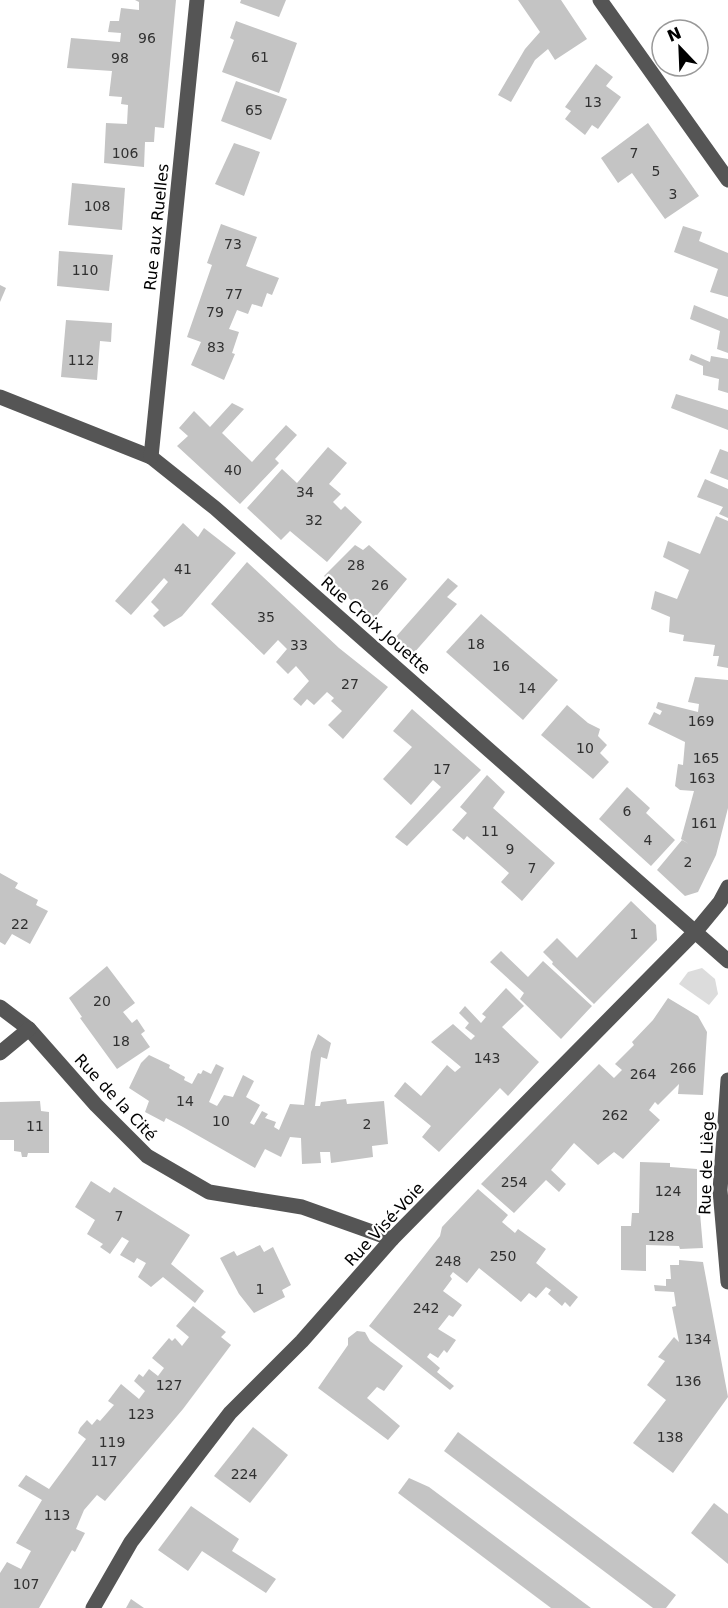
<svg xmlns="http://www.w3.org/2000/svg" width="728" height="1608" viewBox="0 0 728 1608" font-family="'DejaVu Sans',sans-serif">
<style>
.green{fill:#dcdcdc}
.building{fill:#c4c4c4}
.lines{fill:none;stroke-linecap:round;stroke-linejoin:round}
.minor{stroke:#555;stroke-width:15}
.labels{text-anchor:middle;stroke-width:4.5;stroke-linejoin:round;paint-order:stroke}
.number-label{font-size:14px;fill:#313131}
.street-label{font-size:16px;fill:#000;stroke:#fff}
</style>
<rect width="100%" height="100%" fill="#fff"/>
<!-- green -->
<path class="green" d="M702 968 715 979 718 994 709 1005 679 984 688 972Z"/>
<!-- building -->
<g class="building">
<path d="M135 0H176L164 128 155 127 154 142H145L144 167 104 163 106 123 127 124 128 105 121 104 122 97 109 96 112 71 67 68 71 38 120 42 121 33 108 32 110 21H119L121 8 139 10V2Z"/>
<path d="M241 0H286L279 17 240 3Z"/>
<path d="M518 0H561L587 39 555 60 548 49 535 60 511 102 498 95 525 49 540 32Z"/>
<path d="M236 21 297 43 279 93 222 72 234 40 230 38Z"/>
<path d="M596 64 613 77 606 86 621 97 598 129 592 125 585 135 565 119 571 111 565 107Z"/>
<path d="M236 81 287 99 271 140 221 121Z"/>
<path d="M648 123 699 196 665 219 632 173 618 183 601 158Z"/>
<path d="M234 143 260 152 244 196 215 184Z"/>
<path d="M72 183 125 188 122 230 68 225Z"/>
<path d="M221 224 257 237 246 266 279 278 272 295 267 293 262 307 252 304 248 314 237 310 229 329 239 332 232 353 235 354 224 380 191 365 201 342 187 337 212 265 207 263Z"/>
<path d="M683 226 702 232 699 241 728 253V297L710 292 718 269 674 252Z"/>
<path d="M59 251 113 255 109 291 57 286Z"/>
<path d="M0 285 6 288 0 302Z"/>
<path d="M694 305 728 319V353L717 349 720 331 690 319Z"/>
<path d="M66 320 112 323 111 342 100 341 97 380 61 377Z"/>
<path d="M691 354 710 362 711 356 728 359V393L718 390 719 379 703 375V366L689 360Z"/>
<path d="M676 394 728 410V430L671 408Z"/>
<path d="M232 403 244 409 222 433 252 462 286 425 297 435 275 459 279 463 240 504 177 446 188 436 179 428 194 411 210 427Z"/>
<path d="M328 447 347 463 329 484 341 494 333 502 341 510 345 506 362 522 327 562 290 531 281 540 247 508 282 469 297 483Z"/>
<path d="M720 449 728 452V480L710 473Z"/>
<path d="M705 479 728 489V518L719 514 723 507 697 497Z"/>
<path d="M716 516 728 521V668L717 666 719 656H713L715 645 683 641 684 635 669 632 670 617 651 609 655 591 677 599 689 570 663 557 668 541 700 554Z"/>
<path d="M183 523 198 537 204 528 236 553 182 616 164 627 153 616 159 610 151 602 168 582 164 578 131 615 115 601Z"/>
<path d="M355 545 363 550 369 545 407 579 373 620 324 576Z"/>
<path d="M247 562 339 648 388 687 343 739 328 725 342 711 331 701 334 698 327 692 314 705 307 699 301 706 293 699 309 681 296 666 288 674 276 662 287 649 278 640 264 655 211 604Z"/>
<path d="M448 578 458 586 447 597 457 604 413 654 394 639Z"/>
<path d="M481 614 558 680 523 720 446 652Z"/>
<path d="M695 677 728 680V808L716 855 698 892 685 896 657 870 682 840 689 844 681 839 694 791 680 790 675 786 678 764 683 765 685 742 648 724 654 712 660 715 662 711 656 708 658 702 698 712 699 704 688 702Z"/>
<path d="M567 705 588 723 600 729 598 736 607 745 600 753 609 762 593 779 541 735Z"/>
<path d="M412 709 481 770 407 846 395 837 441 787 433 780 411 805 383 779 412 747 393 731Z"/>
<path d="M487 775 505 792 493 808 555 863 522 901 501 882 509 873 467 836 464 840 452 830 467 813 460 807Z"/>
<path d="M627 787 650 808 646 813 675 840 651 866 599 819Z"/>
<path d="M0 873 18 883 15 888 38 900 36 905 48 911 30 944 12 934 5 945 0 942Z"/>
<path d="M631 901 656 925 657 940 594 1004 552 964 553 962 543 952 557 938 577 958Z"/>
<path d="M501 951 528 977 543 961 592 1006 561 1039 520 999 524 993 490 962Z"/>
<path d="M107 966 135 1003 123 1012 132 1023 137 1019 145 1031 141 1034 150 1047 117 1069 80 1018 82 1017 69 998Z"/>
<path d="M506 988 524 1006 502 1027 539 1062 508 1096 500 1088 439 1152 422 1137 431 1126 394 1096 405 1082 421 1096 447 1065 455 1072 461 1067 431 1042 453 1024 471 1040 475 1036 465 1028 469 1023 459 1013 465 1006 481 1023 486 1017 482 1014Z"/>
<path d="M668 998 698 1016 707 1032 703 1095 678 1094 679 1084 658 1105 655 1102 649 1110 660 1120 623 1159 614 1152 598 1165 574 1143 551 1170 566 1184 559 1192 546 1180 514 1213 481 1184 599 1064 614 1078 622 1070 615 1064 634 1045 632 1042 653 1020Z"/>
<path d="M318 1034 331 1043 327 1059 321 1057 315 1106H320L321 1102 346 1099 347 1104 384 1101 388 1144 372 1146 373 1157 331 1163 330 1152H320L321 1163 302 1164 301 1138 290 1137 281 1157 265 1149 255 1168 183 1127 166 1118 164 1122 145 1112 149 1101 129 1088 141 1063 149 1055 170 1065 169 1068 185 1077 184 1080 192 1084 198 1073 201 1074 203 1070 211 1074 216 1064 224 1068 209 1102 217 1106 224 1095 233 1097 243 1075 254 1081 246 1097 260 1105 250 1123 254 1125 262 1111 268 1114 265 1118 276 1122 274 1127 279 1130 290 1104 304 1105 311 1052Z"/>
<path d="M40 1101 41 1111 49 1112V1153H28L27 1157H22L21 1152 14 1151V1140H0V1102Z"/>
<path d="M640 1162 670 1163V1167L697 1169V1213H700L703 1248 680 1249 679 1246 646 1245V1271L621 1270V1226H631L632 1213H639Z"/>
<path d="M91 1181 110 1193 114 1187 190 1235 171 1264 204 1291 195 1303 163 1277 151 1287 138 1277 146 1263 137 1258 134 1263 120 1255 129 1241 122 1237 110 1254 100 1247 103 1244 87 1234 95 1220 75 1207Z"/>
<path d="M478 1189 508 1215 502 1222 515 1233 518 1229 546 1249 536 1263 578 1297 570 1307 565 1302 562 1306 548 1294 551 1290 546 1287 536 1298 529 1293 521 1302 479 1268 467 1283 453 1272 450 1276 452 1279 443 1291 462 1305 453 1317 449 1315 438 1329 456 1340 447 1353 444 1350 438 1358 430 1353 427 1357 440 1368 437 1372 454 1386 450 1390 369 1326 440 1236 442 1227Z"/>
<path d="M260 1245 264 1252 273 1247 291 1285 282 1290 285 1297 254 1313 239 1294 220 1258 234 1251 237 1256Z"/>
<path d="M679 1260 703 1262 728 1397 673 1473 633 1443 666 1400 647 1385 665 1361 658 1357 674 1337 679 1342 672 1307 676 1306 674 1292 655 1291 654 1285 666 1286V1279H671L670 1265H679Z"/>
<path d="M193 1306 226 1332 221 1337 231 1345 183 1409 105 1501 97 1495 84 1510 76 1529 85 1533 75 1552 72 1550 39 1608H0V1573L7 1562 21 1569 31 1551 16 1543 42 1500 18 1486 26 1475 49 1489 86 1439 78 1433 80 1428 87 1420 92 1425 97 1419 100 1421 114 1405 108 1401 121 1384 139 1399 145 1391 134 1381 139 1374 143 1377 149 1369 158 1376 164 1368 152 1358 169 1338 172 1341 175 1338 182 1346 189 1337 176 1326Z"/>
<path d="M357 1331 365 1332 370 1341 403 1366 384 1391 377 1387 367 1398 400 1426 388 1440 318 1388 348 1345V1338Z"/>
<path d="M253 1427 288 1455 250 1503 214 1476Z"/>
<path d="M458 1432 676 1595 666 1608H653L444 1451Z"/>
<path d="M409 1478 429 1487 591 1608H551L398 1493Z"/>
<path d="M714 1503 728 1514V1564L691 1533Z"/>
<path d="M191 1506 239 1539 232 1551 276 1579 266 1593 202 1551 188 1571 158 1550Z"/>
<path d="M131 1599 144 1608H126Z"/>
</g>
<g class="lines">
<!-- minor -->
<g class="minor">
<path d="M600 0 728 180"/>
<path d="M0 397 151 457 215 508 728 961"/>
<path d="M151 457 197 0"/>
<path d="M0 1007 29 1029 96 1105 147 1156 209 1192 302 1207 392 1239"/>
<path d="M0 1053 29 1029"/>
<path d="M728 1080 720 1190 728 1282"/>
<path d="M93 1608 131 1542 230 1413 302 1341 392 1239 696 931 720 902 728 887"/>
</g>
</g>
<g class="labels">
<!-- number labels -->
<g class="number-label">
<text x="147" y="43">96</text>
<text x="260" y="62">61</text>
<text x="120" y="63">98</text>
<text x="593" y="107">13</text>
<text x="254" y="115">65</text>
<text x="125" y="158">106</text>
<text x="634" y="158">7</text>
<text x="656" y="176">5</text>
<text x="673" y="199">3</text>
<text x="97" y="211">108</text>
<text x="233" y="249">73</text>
<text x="85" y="275">110</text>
<text x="234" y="299">77</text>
<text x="215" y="317">79</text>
<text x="216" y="352">83</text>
<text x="81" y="365">112</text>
<text x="233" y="475">40</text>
<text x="305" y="497">34</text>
<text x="314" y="525">32</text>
<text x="356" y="570">28</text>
<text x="183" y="574">41</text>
<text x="380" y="590">26</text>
<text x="266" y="622">35</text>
<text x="476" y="649">18</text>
<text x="299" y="650">33</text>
<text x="501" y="671">16</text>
<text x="350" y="689">27</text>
<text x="527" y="693">14</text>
<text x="701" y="726">169</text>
<text x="585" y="753">10</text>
<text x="706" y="763">165</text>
<text x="442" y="774">17</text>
<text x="702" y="783">163</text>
<text x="627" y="816">6</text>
<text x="704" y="828">161</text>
<text x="490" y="836">11</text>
<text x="648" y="845">4</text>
<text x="510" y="854">9</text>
<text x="688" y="867">2</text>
<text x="532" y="873">7</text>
<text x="20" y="929">22</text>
<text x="634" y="939">1</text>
<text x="102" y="1006">20</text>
<text x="121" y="1046">18</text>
<text x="487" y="1063">143</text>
<text x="683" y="1073">266</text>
<text x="643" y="1079">264</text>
<text x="185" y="1106">14</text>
<text x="615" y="1120">262</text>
<text x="221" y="1126">10</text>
<text x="367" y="1129">2</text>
<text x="35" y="1131">11</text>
<text x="514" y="1187">254</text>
<text x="668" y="1196">124</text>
<text x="119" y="1221">7</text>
<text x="661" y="1241">128</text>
<text x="503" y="1261">250</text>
<text x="448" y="1266">248</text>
<text x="260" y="1294">1</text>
<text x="426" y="1313">242</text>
<text x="698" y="1344">134</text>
<text x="688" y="1386">136</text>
<text x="169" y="1390">127</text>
<text x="141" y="1419">123</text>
<text x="670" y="1442">138</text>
<text x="112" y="1447">119</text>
<text x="104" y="1466">117</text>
<text x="244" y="1479">224</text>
<text x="57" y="1520">113</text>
<text x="26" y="1589">107</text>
</g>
<!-- street labels -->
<g class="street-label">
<text transform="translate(156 227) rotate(-84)" y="6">Rue aux Ruelles</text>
<text transform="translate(376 625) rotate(41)" y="6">Rue Croix Jouette</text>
<text transform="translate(116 1097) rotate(47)" y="6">Rue de la Cité</text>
<text transform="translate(706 1163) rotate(-88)" y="6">Rue de Liège</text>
<text transform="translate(384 1224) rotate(-47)" y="6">Rue Visé-Voie</text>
</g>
</g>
<!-- north arrow -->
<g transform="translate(680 48) rotate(337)"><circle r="28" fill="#ffffff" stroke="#999999" stroke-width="1.5"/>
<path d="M0-4.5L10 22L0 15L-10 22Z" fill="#000000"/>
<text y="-9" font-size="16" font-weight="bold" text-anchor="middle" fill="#000000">N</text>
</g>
</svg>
